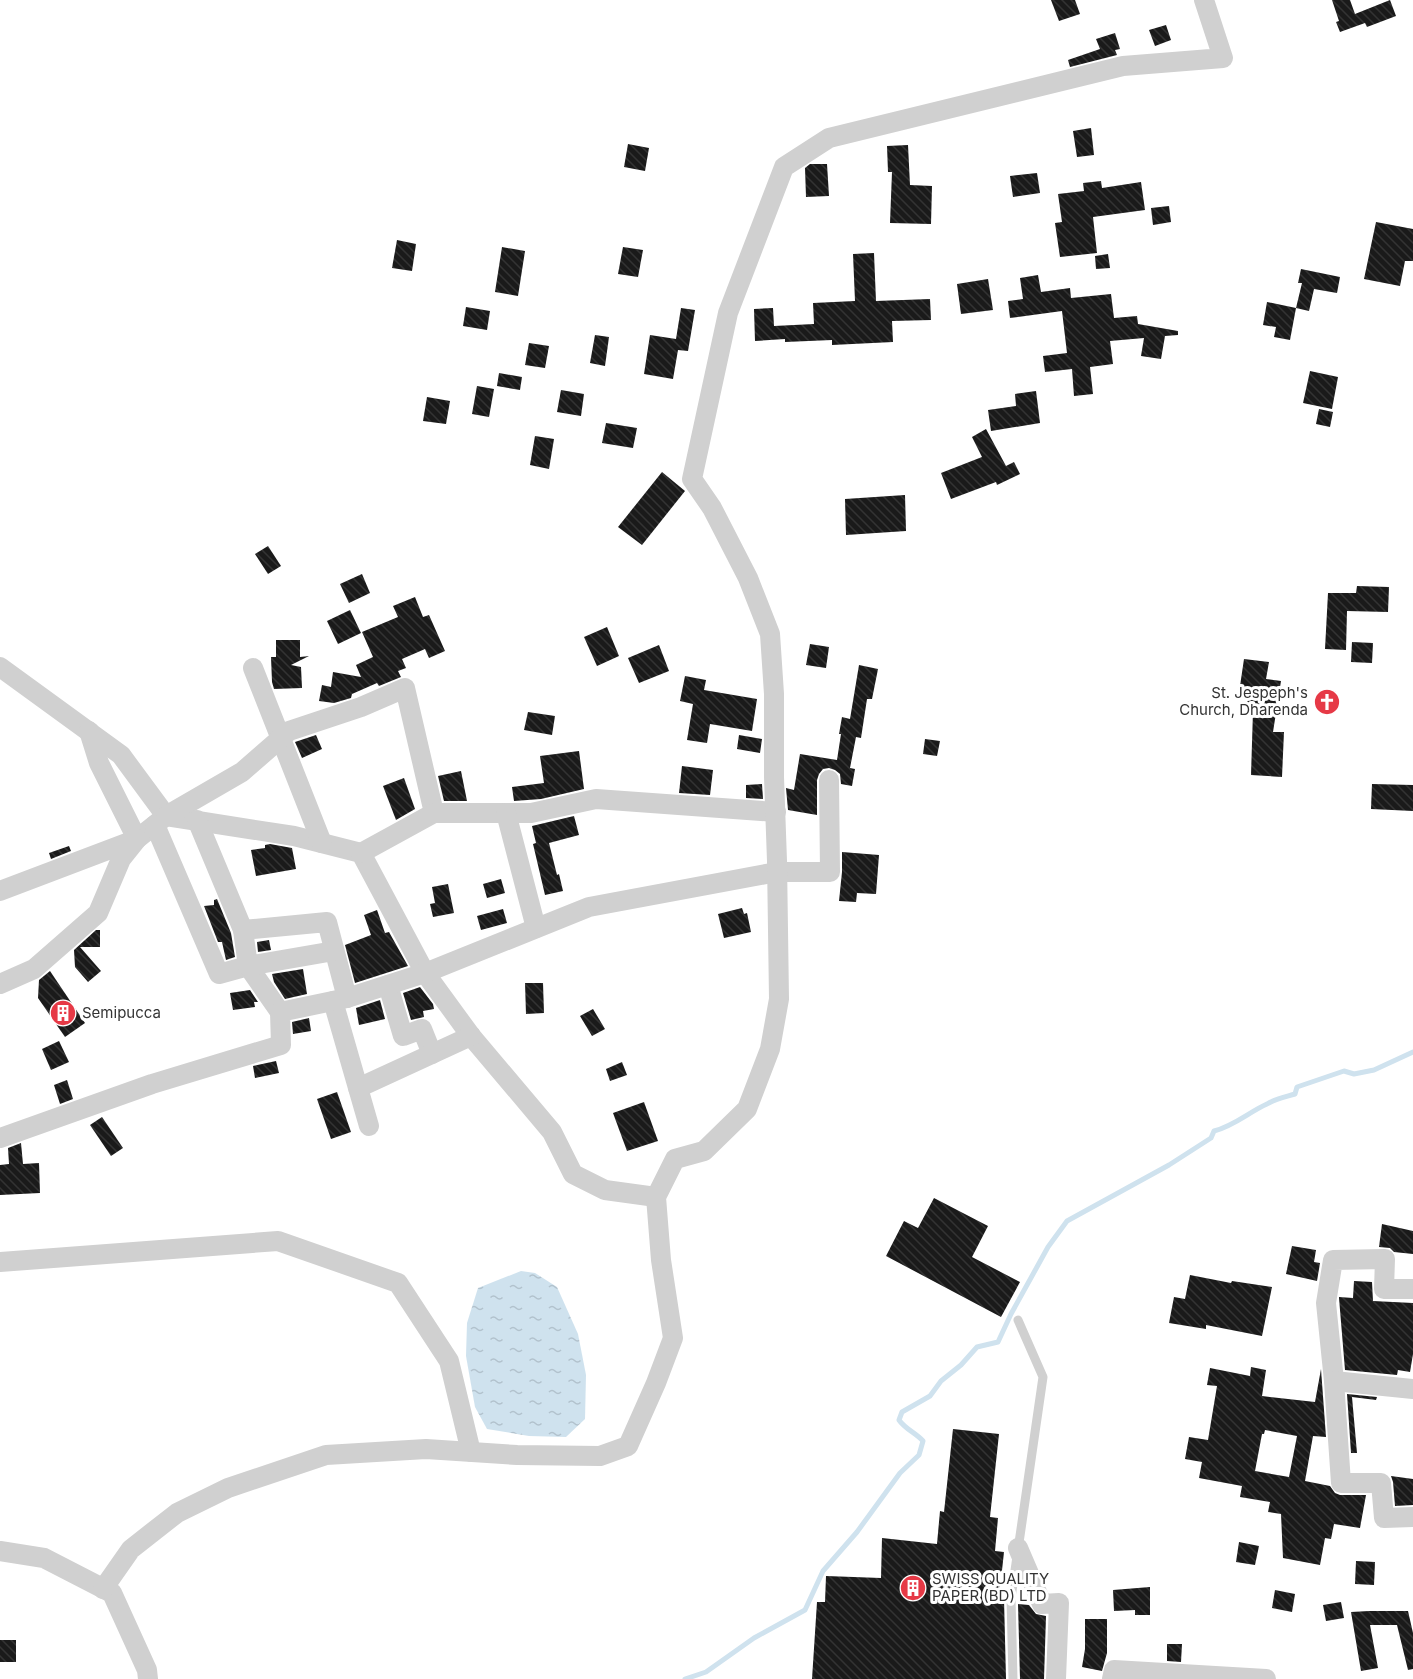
<svg xmlns="http://www.w3.org/2000/svg" width="1413" height="1679" viewBox="0 0 1413 1679" font-family="Inter,sans-serif">
<style>
.water{fill:url(#water-ripples)}
.lines{fill:none;stroke-linecap:round;stroke-linejoin:round}
.stream{stroke:#cfe2ee;stroke-width:5}
.building{fill:url(#building-back-hatch);fill-rule:evenodd}
.lane{stroke:#d0d0d0;stroke-width:9}
.street{stroke:#d0d0d0;stroke-width:20}
.labels{text-anchor:middle;stroke-width:6;stroke-linejoin:round;paint-order:stroke}
.poi-label{font-size:15px;fill:#333;stroke:#fff;text-anchor:start}
</style>
<defs>
<pattern id="water-ripples" width="26" height="14" patternUnits="userSpaceOnUse" patternTransform="scale(1.5)"><rect width="26" height="14" fill="#cfe2ee"/><path d="M2 4q2-2 4 0t4 0M15 11q2-2 4 0t4 0" fill="none" stroke="#b2c2cd"/></pattern>
<pattern id="building-back-hatch" width="6" height="6" patternUnits="userSpaceOnUse" patternTransform="scale(1.5)"><rect width="6" height="6" fill="#1a1a1a"/><path d="M-1 5l2 2M0 0l6 6M5-1l2 2" fill="none" stroke="#333"/></pattern>
</defs>
<rect width="100%" height="100%" fill="#fff"/>
<!-- water -->
<path class="water" d="M521 1271 535 1273 557 1287 578 1334 586 1375 585 1419 566 1437 529 1436 487 1429 475 1407 466 1356 467 1323 478 1288Z"/>
<g class="lines">
<!-- stream -->
<path class="stream" d="M685 1679 706 1672 754 1638 805 1610 823 1571 857 1532 900 1473 919 1455 923 1441C916 1433 905 1429 899 1420L902 1412 930 1396 941 1381 961 1365 977 1347 998 1342 1011 1314 1048 1247 1067 1221 1169 1165 1211 1138 1214 1131C1234 1126 1249 1112 1267 1104 1275 1099 1285 1097 1295 1094L1297 1087 1344 1071 1354 1074 1374 1070 1413 1052"/>
</g>
<!-- building -->
<g class="building">
<path d="M1051 0H1075L1080 14 1059 21Z"/>
<path d="M1332 0H1350L1355 14 1390 0 1396 16 1367 27 1365 23 1340 32 1336 22 1339 21Z"/>
<path d="M1166 25 1171 40 1155 46 1149 30Z"/>
<path d="M1115 33 1120 49 1115 50 1117 55 1070 67 1068 60 1100 49 1096 39Z"/>
<path d="M1091 128 1094 155 1077 157 1073 131Z"/>
<path d="M628 144 649 148 645 171 624 167Z"/>
<path d="M908 145 910 185 932 186 931 224 890 223 892 172H888L887 146Z"/>
<path d="M810 164H827L829 196 806 197 805 168Z"/>
<path d="M1037 173 1040 193 1013 197 1010 176Z"/>
<path d="M1101 181 1102 188 1141 182 1145 210 1093 217 1097 253 1060 257 1055 223 1062 222 1058 194 1084 191 1083 183Z"/>
<path d="M1169 206 1171 222 1153 225 1151 208Z"/>
<path d="M1376 222 1413 229V261H1405L1400 286 1364 279Z"/>
<path d="M397 240 416 244 412 271 392 268Z"/>
<path d="M502 247 525 251 518 296 495 292Z"/>
<path d="M623 247 643 250 638 277 618 274Z"/>
<path d="M874 253 876 301 930 299 931 320 892 321 893 342 832 345V340L785 342V339L755 341 754 309 773 308 774 326 814 324 813 303 855 301 853 254Z"/>
<path d="M1108 254 1110 268 1096 269 1095 256Z"/>
<path d="M1301 269 1340 277 1337 293 1314 289 1309 311 1296 308 1290 340 1274 337 1276 327 1263 325 1267 302 1296 308 1302 283H1298Z"/>
<path d="M1038 275 1041 292 1070 288 1071 298 1111 294 1114 318 1137 316 1138 324 1178 331V335L1165 336 1161 359 1141 356 1144 338 1110 341 1113 364 1090 367 1093 394 1074 396 1072 369 1045 372 1043 356 1067 353 1062 311 1010 318 1008 301 1023 299 1020 278Z"/>
<path d="M988 279 993 310 961 314 957 284Z"/>
<path d="M466 307 490 311 487 330 463 326Z"/>
<path d="M681 308 695 310 688 351 678 350 673 379 644 374 650 335 676 339Z"/>
<path d="M595 335 609 337 605 366 590 363Z"/>
<path d="M529 343 549 346 545 368 525 365Z"/>
<path d="M1310 371 1338 377 1332 409 1303 403Z"/>
<path d="M499 373 522 377 520 390 497 386Z"/>
<path d="M477 386 494 389 489 417 472 414Z"/>
<path d="M561 390 584 394 581 416 557 412Z"/>
<path d="M1036 391 1040 423 991 431 988 410 1016 406 1015 394Z"/>
<path d="M427 397 450 401 446 424 423 421Z"/>
<path d="M1319 409 1333 412 1330 427 1316 424Z"/>
<path d="M606 423 637 428 633 448 602 443Z"/>
<path d="M986 429 1006 466 1014 462 1020 474 997 485 996 482 951 499 941 473 982 457 972 437Z"/>
<path d="M535 436 554 439 549 469 530 465Z"/>
<path d="M662 472 685 491 642 545 618 527Z"/>
<path d="M905 495 906 531 846 535 845 499Z"/>
<path d="M268 546 281 566 268 574 255 554Z"/>
<path d="M362 574 370 593 349 603 340 584Z"/>
<path d="M1357 586 1389 587 1388 612 1347 611 1346 650 1325 649 1328 593H1356Z"/>
<path d="M415 597 423 617 429 615 445 651 429 658 425 649 402 659 406 668 398 671 401 677 379 686 377 683 352 694 351 698 334 703 319 701 322 685 331 687 333 672 361 677 356 665 373 657 362 632 398 617 393 606Z"/>
<path d="M350 610 361 633 338 644 327 621Z"/>
<path d="M607 627 619 656 597 666 584 637Z"/>
<path d="M276 640H300V657L309 656 291 665 301 667 302 688 274 689 272 682 271 657H276Z"/>
<path d="M1352 642 1373 643 1372 663 1351 662Z"/>
<path d="M810 644 829 647 826 668 806 665Z"/>
<path d="M659 645 669 671 639 683 628 658Z"/>
<path d="M1244 659 1269 662 1266 679 1281 681 1273 732H1284L1282 777 1251 775 1253 711 1246 710 1249 688 1240 686Z"/>
<path d="M859 665 878 669 872 699H867L861 738 856 737 850 768 855 769 852 786 841 784 840 774 835 770 829 768 823 769 819 774 817 780V815L788 810 786 788 794 790 800 754 837 760 841 734H839L842 717 850 719Z"/>
<path d="M685 676 706 680 704 690 757 699 752 731 710 724 707 743 687 740 693 704 680 701Z"/>
<path d="M528 712 555 716 552 735 524 730Z"/>
<path d="M316 735 322 749 302 758 295 742Z"/>
<path d="M739 735 762 739 760 753 737 749Z"/>
<path d="M925 739 940 741 937 756 923 754Z"/>
<path d="M579 751 584 789 541 799 514 801 512 787 544 783 540 756Z"/>
<path d="M682 766 713 770 710 795 679 793Z"/>
<path d="M461 771 467 801H444L438 776Z"/>
<path d="M404 778 415 809 396 820 383 786Z"/>
<path d="M762 784 763 799 746 798V785Z"/>
<path d="M1372 784 1413 785V811L1371 809Z"/>
<path d="M574 816 579 835 549 843 557 875 559 874 563 891 545 895 533 844 536 843 532 826Z"/>
<path d="M270 844 292 848 296 869 256 876 251 850 265 848V845Z"/>
<path d="M69 846 71 851 51 859 49 853Z"/>
<path d="M842 852 879 855 876 894 857 893 856 902 839 901 842 872Z"/>
<path d="M501 879 505 893 487 898 483 884Z"/>
<path d="M448 884 454 913 433 917 430 904 435 903 432 887Z"/>
<path d="M217 899 231 933 235 957 226 960 222 942H218L204 906 214 905V900Z"/>
<path d="M742 908 744 914 747 913 751 932 724 938 718 914Z"/>
<path d="M503 909 507 923 481 930 477 916Z"/>
<path d="M377 910 385 933 389 932 408 966 355 983 345 945 371 935 364 915Z"/>
<path d="M96 930H100V947H80L101 971 88 982 75 967 74 950Z"/>
<path d="M269 940 271 950 258 952 257 942Z"/>
<path d="M303 969 307 994 285 999 274 982 272 974Z"/>
<path d="M50 971 85 1023 65 1037 38 998 39 980Z"/>
<path d="M525 983H543L544 1013 526 1014Z"/>
<path d="M420 987 433 1004 434 1009 423 1011 424 1017 411 1020 403 993Z"/>
<path d="M250 990 258 1002H254L255 1007 233 1010 230 993Z"/>
<path d="M380 1000 385 1019 359 1025 356 1008Z"/>
<path d="M593 1009 605 1029 592 1036 580 1016Z"/>
<path d="M309 1018 311 1031 293 1034 292 1022Z"/>
<path d="M59 1041 69 1062 51 1070 42 1049Z"/>
<path d="M276 1061 279 1073 255 1078 253 1066Z"/>
<path d="M622 1062 627 1075 610 1081 606 1069Z"/>
<path d="M67 1080 73 1099 60 1104 54 1085Z"/>
<path d="M337 1092 351 1132 331 1139 317 1099Z"/>
<path d="M644 1102 658 1141 627 1151 613 1113Z"/>
<path d="M102 1117 123 1148 111 1156 90 1125Z"/>
<path d="M21 1143 23 1164 39 1163 40 1193 0 1195V1165L9 1164 8 1148Z"/>
<path d="M934 1198 988 1226 972 1257 1020 1282 1001 1317 886 1256 904 1221 918 1228Z"/>
<path d="M1382 1224 1413 1231V1254L1394 1252 1390 1248 1379 1247Z"/>
<path d="M1292 1246 1316 1250 1314 1262 1320 1263 1317 1281 1286 1274Z"/>
<path d="M1190 1275 1231 1283 1232 1281 1272 1287 1262 1336 1206 1325V1329L1169 1323 1174 1297 1185 1299Z"/>
<path d="M1354 1281 1372 1282 1373 1301 1413 1303V1354L1410 1372 1398 1370 1397 1375 1345 1370 1339 1298V1297L1353 1298Z"/>
<path d="M1251 1367 1266 1370 1262 1396 1315 1402 1321 1369 1326 1437 1313 1436 1305 1481 1330 1486 1335 1493 1340 1495H1366L1360 1528 1334 1524 1331 1539 1325 1538 1320 1565 1283 1558 1281 1514 1268 1512 1270 1502 1240 1497 1242 1486 1199 1478 1202 1462 1185 1459 1189 1437 1208 1440 1217 1386 1207 1385 1210 1368 1250 1376ZM1265 1430 1297 1436 1289 1477 1255 1471 1262 1434H1264Z"/>
<path d="M1347 1394 1377 1397 1376 1400 1352 1397 1357 1453H1351Z"/>
<path d="M953 1429 999 1434 990 1517 998 1518 995 1551 1004 1552 999 1598 1004 1599 1006 1679H812L817 1602H825L826 1576 881 1578 882 1538 937 1544 940 1511 944 1512Z"/>
<path d="M1391 1476 1413 1479V1505L1395 1506 1393 1482Z"/>
<path d="M1239 1542 1259 1546 1255 1565 1236 1562Z"/>
<path d="M1356 1561 1375 1562 1374 1585 1355 1584Z"/>
<path d="M1150 1587V1615H1135V1610L1114 1611 1113 1590Z"/>
<path d="M1275 1590 1295 1594 1292 1612 1272 1608Z"/>
<path d="M1341 1602 1344 1618 1326 1621 1323 1605Z"/>
<path d="M1018 1604 1029 1605 1036 1614 1046 1616 1044 1679H1020Z"/>
<path d="M1369 1611H1408L1413 1633V1669L1408 1670 1397 1625H1370L1378 1668 1361 1671 1351 1612Z"/>
<path d="M1085 1619H1107V1653L1102 1671 1082 1667 1085 1649Z"/>
<rect x="0" y="1640" width="16" height="22"/>
<path d="M1167 1644H1182L1181 1662 1167 1661Z"/>
</g>
<g class="lines">
<!-- lane -->
<path class="lane" d="M1013 1679 1011 1598 1043 1377 1018 1320"/>
<!-- street -->
<g class="street">
<path d="M0 667 121 755 166 816 294 836 361 853 425 973 471 1036 552 1132 573 1174 605 1190 656 1197"/>
<path d="M253 668 322 843"/>
<path d="M89 731 99 763 137 839 166 816 242 772 289 731 361 707 405 688 434 813 361 853"/>
<path d="M434 813H531L596 799 776 812"/>
<path d="M506 813 536 928"/>
<path d="M197 820 243 930 327 922 347 998"/>
<path d="M155 825 219 974 248 966 280 1012"/>
<path d="M0 891 137 839 121 859 98 913 34 969 0 984"/>
<path d="M243 930 248 966 334 951"/>
<path d="M388 985 403 1036 422 1029 432 1054"/>
<path d="M333 1001 369 1126"/>
<path d="M358 1088 471 1036"/>
<path d="M0 1138 152 1084 281 1045 280 1012 347 998 425 973 589 907 777 872H830L829 780"/>
<path d="M0 1262 278 1241 398 1283 449 1361 471 1452"/>
<path d="M1334 1381 1326 1303 1333 1260 1385 1259 1384 1289H1413"/>
<path d="M1413 1389 1334 1381 1341 1483H1381L1384 1518 1413 1517"/>
<path d="M1018 1548 1042 1604 1059 1603 1056 1679"/>
<path d="M0 1551 44 1558 112 1593 147 1670 148 1679"/>
<path d="M103 1589 131 1549 177 1513 228 1488 326 1455 426 1449 517 1455 600 1456 628 1446 656 1383 673 1338 661 1260 656 1197 675 1159 704 1151 747 1109 770 1049 779 999 777 861 774 777V694L770 634 748 578 712 508 692 479 728 313 784 167 829 138 1123 66 1223 58 1204 0"/>
<path d="M1112 1679 1114 1670 1266 1679"/>
</g>
</g>
<!-- icons -->
<defs>
<g id="church-disc" transform="scale(1.35)"><circle r="9.5" fill="#e63946" stroke="#fff"/><path d="M-1.2-6h2.4v3.5h3.3v2.4h-3.3V6h-2.4V-.1h-3.3v-2.4h3.3Z" fill="#fff"/></g>
<g id="building-disc" transform="scale(1.35)"><circle r="9.5" fill="#e63946" stroke="#fff"/><path d="M-4-6H4V6H1V3H-1V6H-4ZM-2.5-4.3h1.7v1.8h-1.7ZM.8-4.3h1.7v1.8H.8ZM-2.5-1h1.7V.8h-1.7ZM.8-1h1.7V.8H.8Z" fill="#fff"/></g>
</defs>
<g fill-rule="evenodd">
<use href="#church-disc" x="1327" y="702"/>
<use href="#building-disc" x="63" y="1013"/>
<use href="#building-disc" x="913" y="1588"/>
</g>
<g class="labels">
<!-- poi labels -->
<g class="poi-label">
<text x="1308" y="698" text-anchor="end">St. Jespeph's<tspan x="1308" dy="17">Church, Dharenda</tspan></text>
<text x="82" y="1018">Semipucca</text>
<text x="932" y="1584">SWISS QUALITY<tspan x="932" dy="17">PAPER (BD) LTD</tspan></text>
</g>
</g>
</svg>
